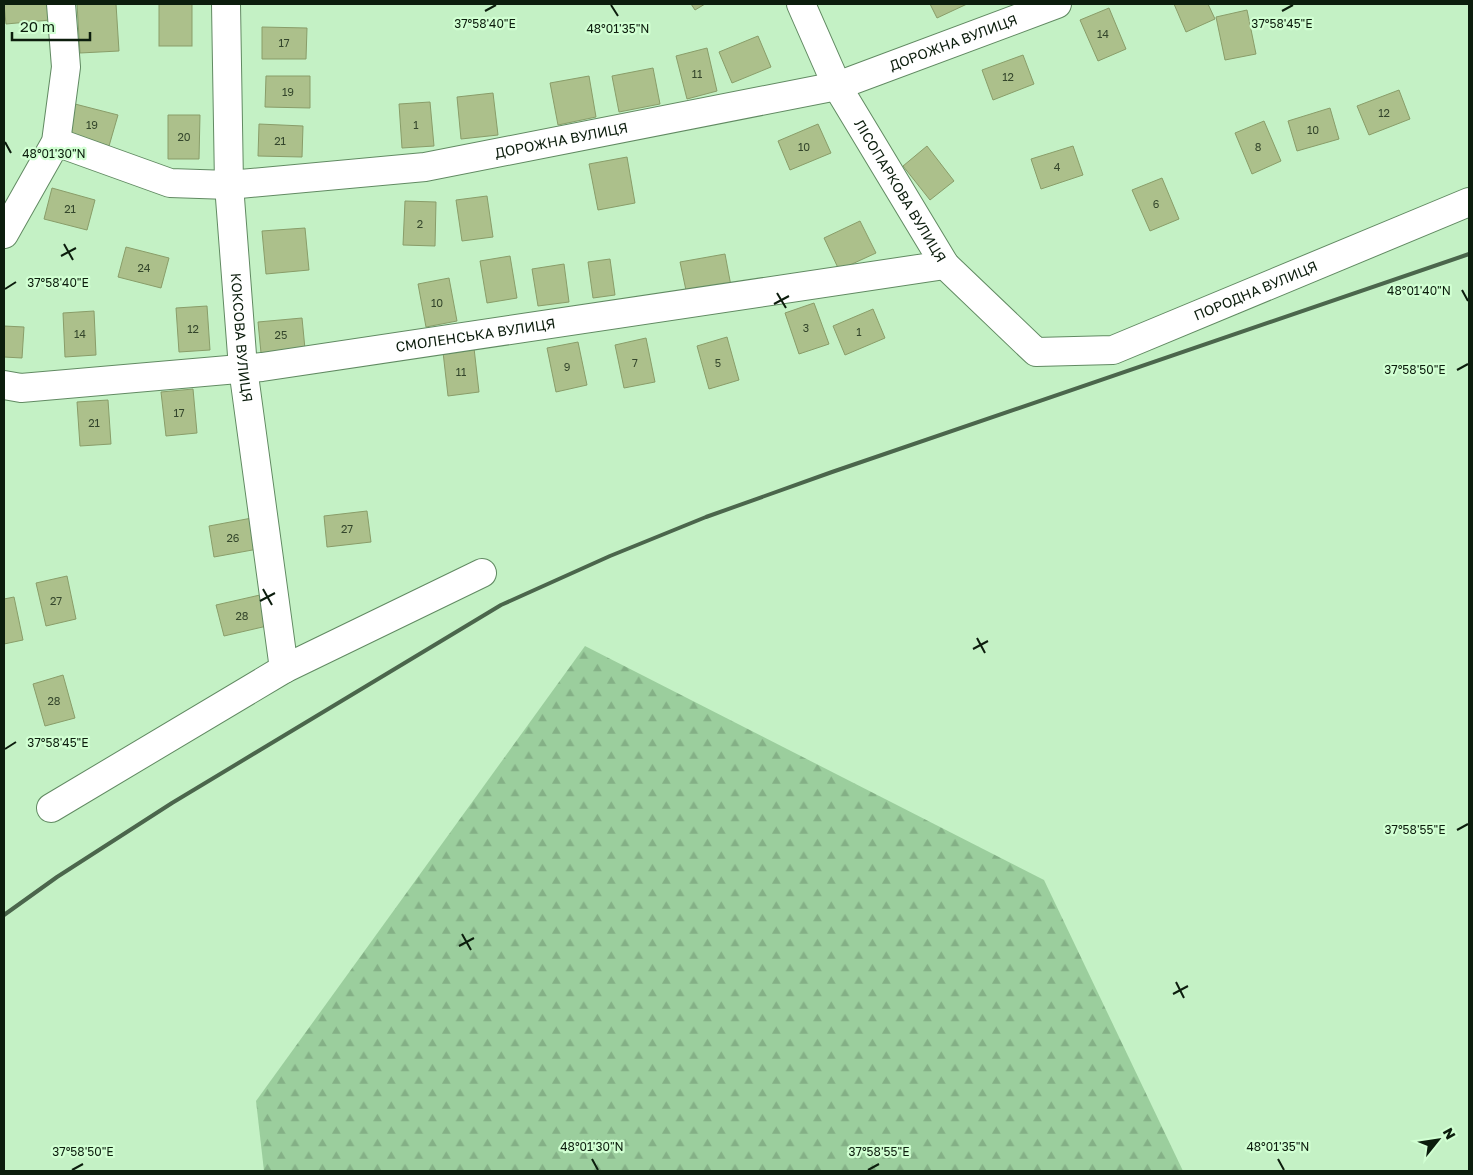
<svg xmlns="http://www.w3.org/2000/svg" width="1473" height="1175" viewBox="0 0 1473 1175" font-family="'Golos Text',sans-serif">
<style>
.forest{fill:url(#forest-firs)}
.building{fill:#acc08b;stroke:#899d69}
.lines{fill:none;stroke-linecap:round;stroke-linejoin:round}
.minor-casing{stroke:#618a62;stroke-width:30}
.minor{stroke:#fff;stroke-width:28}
.rail{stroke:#4b664c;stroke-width:4}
.ticks{fill:none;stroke:#0c1d0d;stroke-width:2}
.labels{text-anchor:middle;stroke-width:4.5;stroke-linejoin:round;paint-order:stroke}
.number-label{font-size:11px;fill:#34462c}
.street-label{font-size:14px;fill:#0c1d0d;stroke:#d1ffd2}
.ticks-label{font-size:12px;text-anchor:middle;fill:#0c1d0d;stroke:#d1ffd2;stroke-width:4.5;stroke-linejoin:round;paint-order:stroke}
</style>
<defs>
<pattern id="forest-firs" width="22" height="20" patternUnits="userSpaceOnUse" patternTransform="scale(1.25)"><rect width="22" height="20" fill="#9bce9d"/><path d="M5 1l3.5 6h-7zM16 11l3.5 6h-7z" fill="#84b086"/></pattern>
</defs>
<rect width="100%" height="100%" fill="#c4f1c5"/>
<!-- forest -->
<path class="forest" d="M585 646 1044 880 1183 1171H264L256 1101Z"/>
<!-- building -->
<g class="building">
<path d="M4 4H48L50 20 6 24Z"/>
<path d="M77 4H116L119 51 80 53Z"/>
<rect x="159" y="4" width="33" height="42"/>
<path d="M691 4H705L695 10Z"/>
<path d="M930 4H967L937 18Z"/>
<path d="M1174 4H1208L1215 19 1186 32Z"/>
<path d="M1109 8 1126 49 1098 61 1080 20Z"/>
<path d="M1247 10 1256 54 1225 60 1216 17Z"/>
<path d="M262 27 307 28 306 59H262Z"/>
<path d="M758 36 771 67 732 83 719 52Z"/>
<path d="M707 48 717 91 687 99 676 56Z"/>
<path d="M1023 55 1034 84 993 100 982 70Z"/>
<path d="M653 68 660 104 619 112 612 76Z"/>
<path d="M266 76H310V108L265 107Z"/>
<path d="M589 76 596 117 558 125 550 83Z"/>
<path d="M1399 90 1410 119 1369 135 1357 106Z"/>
<path d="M493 93 498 135 461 139 457 97Z"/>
<path d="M430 102 434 146 402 148 399 104Z"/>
<path d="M75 104 118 115 109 146 67 134Z"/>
<path d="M1330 108 1339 139 1297 151 1288 121Z"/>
<path d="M168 115H200L199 159H168Z"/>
<path d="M1264 121 1281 161 1252 174 1235 133Z"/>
<path d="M259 124 303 126 302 157 258 156Z"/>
<path d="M818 124 831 153 790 170 778 141Z"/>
<path d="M927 146 954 181 930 200 903 166Z"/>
<path d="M1073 146 1083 175 1041 189 1031 159Z"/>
<path d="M627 157 635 203 598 210 589 164Z"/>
<path d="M1162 178 1179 219 1150 231 1132 190Z"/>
<path d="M52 188 95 200 87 230 44 219Z"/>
<path d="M487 196 493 237 462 241 456 200Z"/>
<path d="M405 201 436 202 435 246 403 245Z"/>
<path d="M860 221 876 253 839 270 824 238Z"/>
<path d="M305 228 309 270 266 274 262 231Z"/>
<path d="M126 247 169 258 161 288 118 277Z"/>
<path d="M725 254 731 286 687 295 680 262Z"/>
<path d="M510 256 517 298 487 303 480 261Z"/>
<path d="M610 259 615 295 593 298 588 262Z"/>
<path d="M564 264 569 302 538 306 532 269Z"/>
<path d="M449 278 457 321 426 327 418 284Z"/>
<path d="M814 303 829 344 799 354 785 313Z"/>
<path d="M207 306 210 350 179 352 176 308Z"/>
<path d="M873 309 885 338 845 355 833 326Z"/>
<path d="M94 311 96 355 65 357 63 313Z"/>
<path d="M302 318 305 349 261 353 258 322Z"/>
<path d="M4 326 24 327 22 358 4 357Z"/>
<path d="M727 337 739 380 709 389 697 346Z"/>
<path d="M646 338 655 382 624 388 615 345Z"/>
<path d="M578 342 587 385 556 392 547 348Z"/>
<path d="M474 348 479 392 448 396 443 352Z"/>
<path d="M193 389 197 433 166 436 161 392Z"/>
<path d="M108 400 111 444 80 446 77 402Z"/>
<path d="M367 511 371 542 327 547 324 516Z"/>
<path d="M252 518 258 549 214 557 209 526Z"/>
<path d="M67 576 76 619 46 626 36 583Z"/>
<path d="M260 595 267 626 224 636 216 605Z"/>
<path d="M14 597 23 640 4 644V599Z"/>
<path d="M63 675 75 718 45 726 33 684Z"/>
</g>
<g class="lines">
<!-- minor casing -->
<g class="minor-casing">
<g id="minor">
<path id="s1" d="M226 4 229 185 243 368 284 669"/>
<path id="s2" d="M801 4 837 86 945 265 1036 352 1113 350 1469 202"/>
<path id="s3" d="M56 142 170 183 229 185 425 167 837 86 1057 4"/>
<path d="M4 234 56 142 66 67 61 4"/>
<path id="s4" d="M4 385 21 388 262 367 945 265"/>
<path d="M51 808 284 669 482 573"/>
</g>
</g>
<!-- minor -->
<use href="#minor" class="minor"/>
<!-- rail -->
<path class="rail" d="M4 915 57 877 172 803 501 605 610 556 706 517 832 472 1469 254"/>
</g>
<!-- ticks -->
<path class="ticks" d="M611 5 618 16M485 11 496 5M1282 11 1293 5M5 142 11 153M64 244 73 260M61 256 76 248M5 289 16 282M1462 290 1468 301M777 293 786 308M774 304 789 296M1457 370 1468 364M263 589 272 605M260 601 275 593M977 638 985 653M973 649 988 641M5 749 16 742M1457 830 1468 824M462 934 471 950M459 946 474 938M1176 982 1184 998M1173 994 1188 986M592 1159 598 1170M1278 1159 1284 1170M72 1170 83 1164M868 1170 879 1164"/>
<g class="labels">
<!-- number labels -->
<g class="number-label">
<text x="1103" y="38">14</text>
<text x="284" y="47">17</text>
<text x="697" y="78">11</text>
<text x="1008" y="81">12</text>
<text x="288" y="96">19</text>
<text x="1384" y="117">12</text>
<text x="92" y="129">19</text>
<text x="416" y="129">1</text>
<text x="1313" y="134">10</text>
<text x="184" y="141">20</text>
<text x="280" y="145">21</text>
<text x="804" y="151">10</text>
<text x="1258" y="151">8</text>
<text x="1057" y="171">4</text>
<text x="1156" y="208">6</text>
<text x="70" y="213">21</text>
<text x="420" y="228">2</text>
<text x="144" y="272">24</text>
<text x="437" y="307">10</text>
<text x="806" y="332">3</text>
<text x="193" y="333">12</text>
<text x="859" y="336">1</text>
<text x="80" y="338">14</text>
<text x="281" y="339">25</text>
<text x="635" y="367">7</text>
<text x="718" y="367">5</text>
<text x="567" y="371">9</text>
<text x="461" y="376">11</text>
<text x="179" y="417">17</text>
<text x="94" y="427">21</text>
<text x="347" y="533">27</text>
<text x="233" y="542">26</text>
<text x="56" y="605">27</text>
<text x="242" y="620">28</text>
<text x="54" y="705">28</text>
</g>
<!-- street labels -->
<g class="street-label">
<text dy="5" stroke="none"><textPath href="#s3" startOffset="921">ДОРОЖНА ВУЛИЦЯ</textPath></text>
<text dy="5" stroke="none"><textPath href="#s3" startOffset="516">ДОРОЖНА ВУЛИЦЯ</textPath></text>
<text dy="5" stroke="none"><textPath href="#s2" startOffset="212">ЛІСОПАРКОВА ВУЛИЦЯ</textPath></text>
<text dy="5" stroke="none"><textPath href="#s2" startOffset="656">ПОРОДНА ВУЛИЦЯ</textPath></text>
<text dy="5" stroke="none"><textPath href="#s4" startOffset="475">СМОЛЕНСЬКА ВУЛИЦЯ</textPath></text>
<text dy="5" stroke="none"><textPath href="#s1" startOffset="334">КОКСОВА ВУЛИЦЯ</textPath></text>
</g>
</g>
<g class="ticks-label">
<text x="485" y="28">37°58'40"E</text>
<text x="1282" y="28">37°58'45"E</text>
<text x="618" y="33">48°01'35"N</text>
<text x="54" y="158">48°01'30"N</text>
<text x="58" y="287">37°58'40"E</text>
<text x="1419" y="295">48°01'40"N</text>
<text x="1415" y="374">37°58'50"E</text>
<text x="58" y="747">37°58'45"E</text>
<text x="1415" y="834">37°58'55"E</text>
<text x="592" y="1151">48°01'30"N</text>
<text x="1278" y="1151">48°01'35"N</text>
<text x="83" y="1156">37°58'50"E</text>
<text x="879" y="1156">37°58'55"E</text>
</g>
<!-- border -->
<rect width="1473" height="1175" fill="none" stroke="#0c1d0d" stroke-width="10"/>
<!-- north arrow -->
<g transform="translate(1438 1140) rotate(60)" stroke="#d1ffd2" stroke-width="4" paint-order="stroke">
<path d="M0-4L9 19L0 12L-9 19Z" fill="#0c1d0d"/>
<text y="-8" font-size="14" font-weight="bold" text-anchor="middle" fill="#0c1d0d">N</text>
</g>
<!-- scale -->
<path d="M12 32v8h78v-8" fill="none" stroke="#0c1d0d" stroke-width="2.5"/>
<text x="20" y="32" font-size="15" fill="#0c1d0d" stroke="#d1ffd2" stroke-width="4" paint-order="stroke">20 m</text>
</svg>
